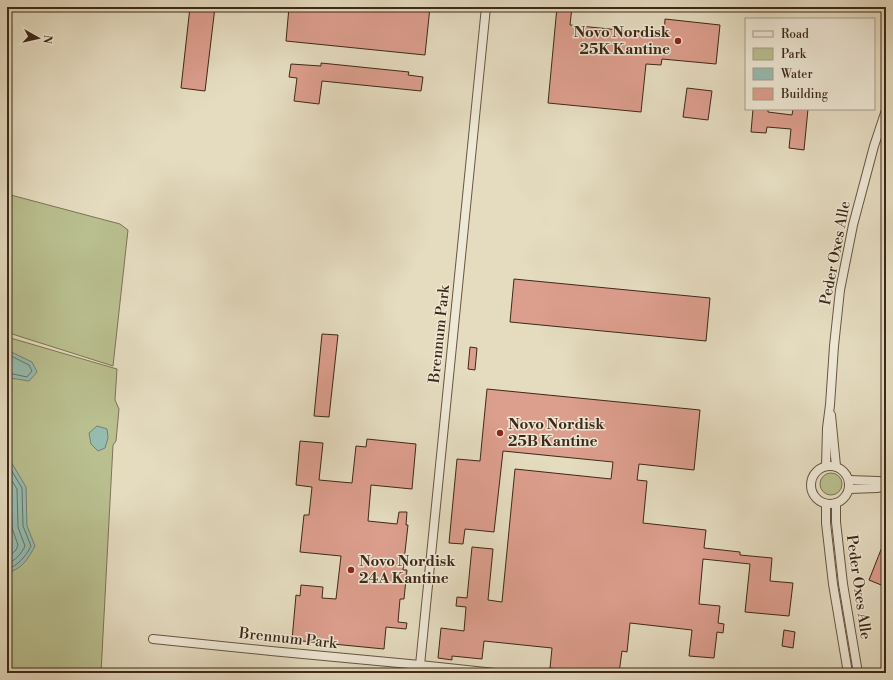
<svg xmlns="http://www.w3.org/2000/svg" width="893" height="680" viewBox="0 0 893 680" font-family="'Libre Bodoni',serif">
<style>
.green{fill:#b9bf8f;stroke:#7c7453}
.water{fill:#96bcb0;stroke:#738173}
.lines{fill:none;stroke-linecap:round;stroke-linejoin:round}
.shore{stroke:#6a7264;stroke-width:1}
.building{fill:#dc9e8d;stroke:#3e2817}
.minor-casing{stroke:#685541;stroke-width:10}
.minor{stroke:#eee8d6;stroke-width:8}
.poi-dot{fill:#8f2418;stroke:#eee8d6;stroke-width:1.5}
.labels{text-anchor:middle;stroke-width:3;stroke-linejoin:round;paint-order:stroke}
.poi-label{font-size:15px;font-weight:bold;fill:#3e2817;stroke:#eee8d6;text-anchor:start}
.street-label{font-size:15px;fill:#3e2817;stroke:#eee8d6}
</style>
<rect width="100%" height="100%" fill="#e5dcc0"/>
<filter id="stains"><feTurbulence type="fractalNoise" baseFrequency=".005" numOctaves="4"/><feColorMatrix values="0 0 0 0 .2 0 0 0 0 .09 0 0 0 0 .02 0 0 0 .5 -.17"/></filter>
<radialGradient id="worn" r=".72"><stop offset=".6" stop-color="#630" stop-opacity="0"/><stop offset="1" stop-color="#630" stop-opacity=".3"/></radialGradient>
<!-- green -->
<g class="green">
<path d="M7 194 120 224 128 230 113 366 9 333H7Z"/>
<path d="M7 337 117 369 115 400 119 409 116 441 113 445 101 673H7Z"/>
<circle cx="831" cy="484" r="11"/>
</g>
<!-- water -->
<g class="water">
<path d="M7 350 32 362 37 372 29 381 10 378 7 375Z"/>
<path d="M97 426 107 429 108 438 105 448 98 451 91 444 89 433Z"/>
<path d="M7 455 26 487 27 526 35 546C28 559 22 569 7 573Z"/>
</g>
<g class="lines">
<!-- shore -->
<g class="shore">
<path d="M7 354 29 365 32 371 27 377 13 374 10 372H7"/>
<path d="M7 463 22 488 23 526 31 546C26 556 18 566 7 569"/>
<path d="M7 473 17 489 18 527 25 546C22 553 15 561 7 564"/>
<path d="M7 484 11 491 12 528 18 545 16 550 7 558"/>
</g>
</g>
<!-- building -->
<g class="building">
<path d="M190 7H215L205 91 181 88Z"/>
<path d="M289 7H430L425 55 286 41Z"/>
<path d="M557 7H572L570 25 649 33 648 37 664 38 665 19 720 25 716 64 662 59 661 65 646 64 641 112 548 103Z"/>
<path d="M321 63 409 72 408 75 423 77 421 91 322 81 319 104 294 101 297 78 289 77 291 64 321 66Z"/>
<path d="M687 88 712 91 708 120 683 117Z"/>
<path d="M753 109H768V112L792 115 793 109H808L804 150 789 148 791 129 767 127 766 133 751 132Z"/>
<path d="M514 279 710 298 706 341 510 322Z"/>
<path d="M322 334 338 335 329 417 314 416Z"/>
<path d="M470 347 477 348 475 370 468 369Z"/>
<path d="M487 389 700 410 694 470 639 464 637 480 647 481 643 523 706 530 704 548 740 552V555L772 558 770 581 793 583 789 616 745 612 750 564 703 559 699 604 720 606 718 623 724 624 723 633 717 632 714 658 689 656 692 630 630 623 627 652 622 651 619 673H596L550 668 552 648 484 641 482 659 452 656V660L438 658 441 628 464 631 466 607 456 606 457 597 467 598 472 547 493 549 488 600 502 602 515 469 611 479 613 462 503 451 494 532 465 529 463 544 449 543 457 459 480 461Z"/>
<path d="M367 439 416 444 412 489 371 485 368 521 397 524 399 512H407L406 525H408L403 570H407L404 599H400L398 622 407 623 406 629 386 627 384 649 292 640 296 595 300 596 301 585 323 587 322 598 336 599 341 556 300 552 304 515H309L312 487 296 485 300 441 323 443 319 480 352 483 356 446 366 447Z"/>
<path d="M886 537V587L869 580Z"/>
<path d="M784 630 795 632 793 648 782 646Z"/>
</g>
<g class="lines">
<!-- minor casing -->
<g class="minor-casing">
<g id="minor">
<path d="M831 415 836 466"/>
<circle cx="830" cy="485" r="19"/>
<path d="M826 466 827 428 830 405 834 346 840 290 853 225 874 146 886 110"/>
<path d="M849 480 878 481 886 482"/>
<path d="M849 489 877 488 886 486"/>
<path d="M836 503V522L843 584 858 673"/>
<path d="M826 504V523L833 584 848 673"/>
<path d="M153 639 271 651 420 665 495 673"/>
<path d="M420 665 486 7"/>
</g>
</g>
<!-- minor -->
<use href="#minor" class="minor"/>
</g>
<!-- markers -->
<g class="poi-dot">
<circle cx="678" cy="41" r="4"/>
<circle cx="500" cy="433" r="4"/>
<circle cx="351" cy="570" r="4"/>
</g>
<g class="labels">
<!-- poi labels -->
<g class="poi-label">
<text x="670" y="37" text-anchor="end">Novo Nordisk<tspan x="670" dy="17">25K Kantine</tspan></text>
<text x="508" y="429">Novo Nordisk<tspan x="508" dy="17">25B Kantine</tspan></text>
<text x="359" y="566">Novo Nordisk<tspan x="359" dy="17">24A Kantine</tspan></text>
</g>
<!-- street labels -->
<g class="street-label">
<text transform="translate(835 253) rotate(-79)" y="5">Peder Oxes Alle</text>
<text transform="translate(439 334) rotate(-84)" y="5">Brennum Park</text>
<text transform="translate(859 587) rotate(82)" y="5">Peder Oxes Alle</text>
<text transform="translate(288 638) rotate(6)" y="5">Brennum Park</text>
</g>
</g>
<!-- margin -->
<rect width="893" height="680" fill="none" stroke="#e5dcc0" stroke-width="24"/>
<rect x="8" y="8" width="877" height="664" fill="none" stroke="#3e2817" stroke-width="2"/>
<rect x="12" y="12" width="869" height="656" fill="none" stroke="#3e2817"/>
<!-- legend -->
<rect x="745" y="18" width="130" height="92" fill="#eee8d6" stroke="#a89b8a"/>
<rect x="753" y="31" width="20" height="6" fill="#eee8d6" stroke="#a89b8a"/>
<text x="781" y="38" font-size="12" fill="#3e2817">Road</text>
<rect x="753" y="48" width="20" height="12" fill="#b9bf8f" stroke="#a89b8a"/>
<text x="781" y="58" font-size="12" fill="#3e2817">Park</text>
<rect x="753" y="68" width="20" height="12" fill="#96bcb0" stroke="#a89b8a"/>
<text x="781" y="78" font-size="12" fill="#3e2817">Water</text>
<rect x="753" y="88" width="20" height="12" fill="#dc9e8d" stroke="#a89b8a"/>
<text x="781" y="98" font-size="12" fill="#3e2817">Building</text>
<!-- north arrow -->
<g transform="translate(38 38) rotate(98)" stroke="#eee8d6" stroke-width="3" paint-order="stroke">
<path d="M0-3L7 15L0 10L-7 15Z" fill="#3e2817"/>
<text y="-6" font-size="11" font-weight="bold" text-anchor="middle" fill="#3e2817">N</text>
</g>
<rect width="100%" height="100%" filter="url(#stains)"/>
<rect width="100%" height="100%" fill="url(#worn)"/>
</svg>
